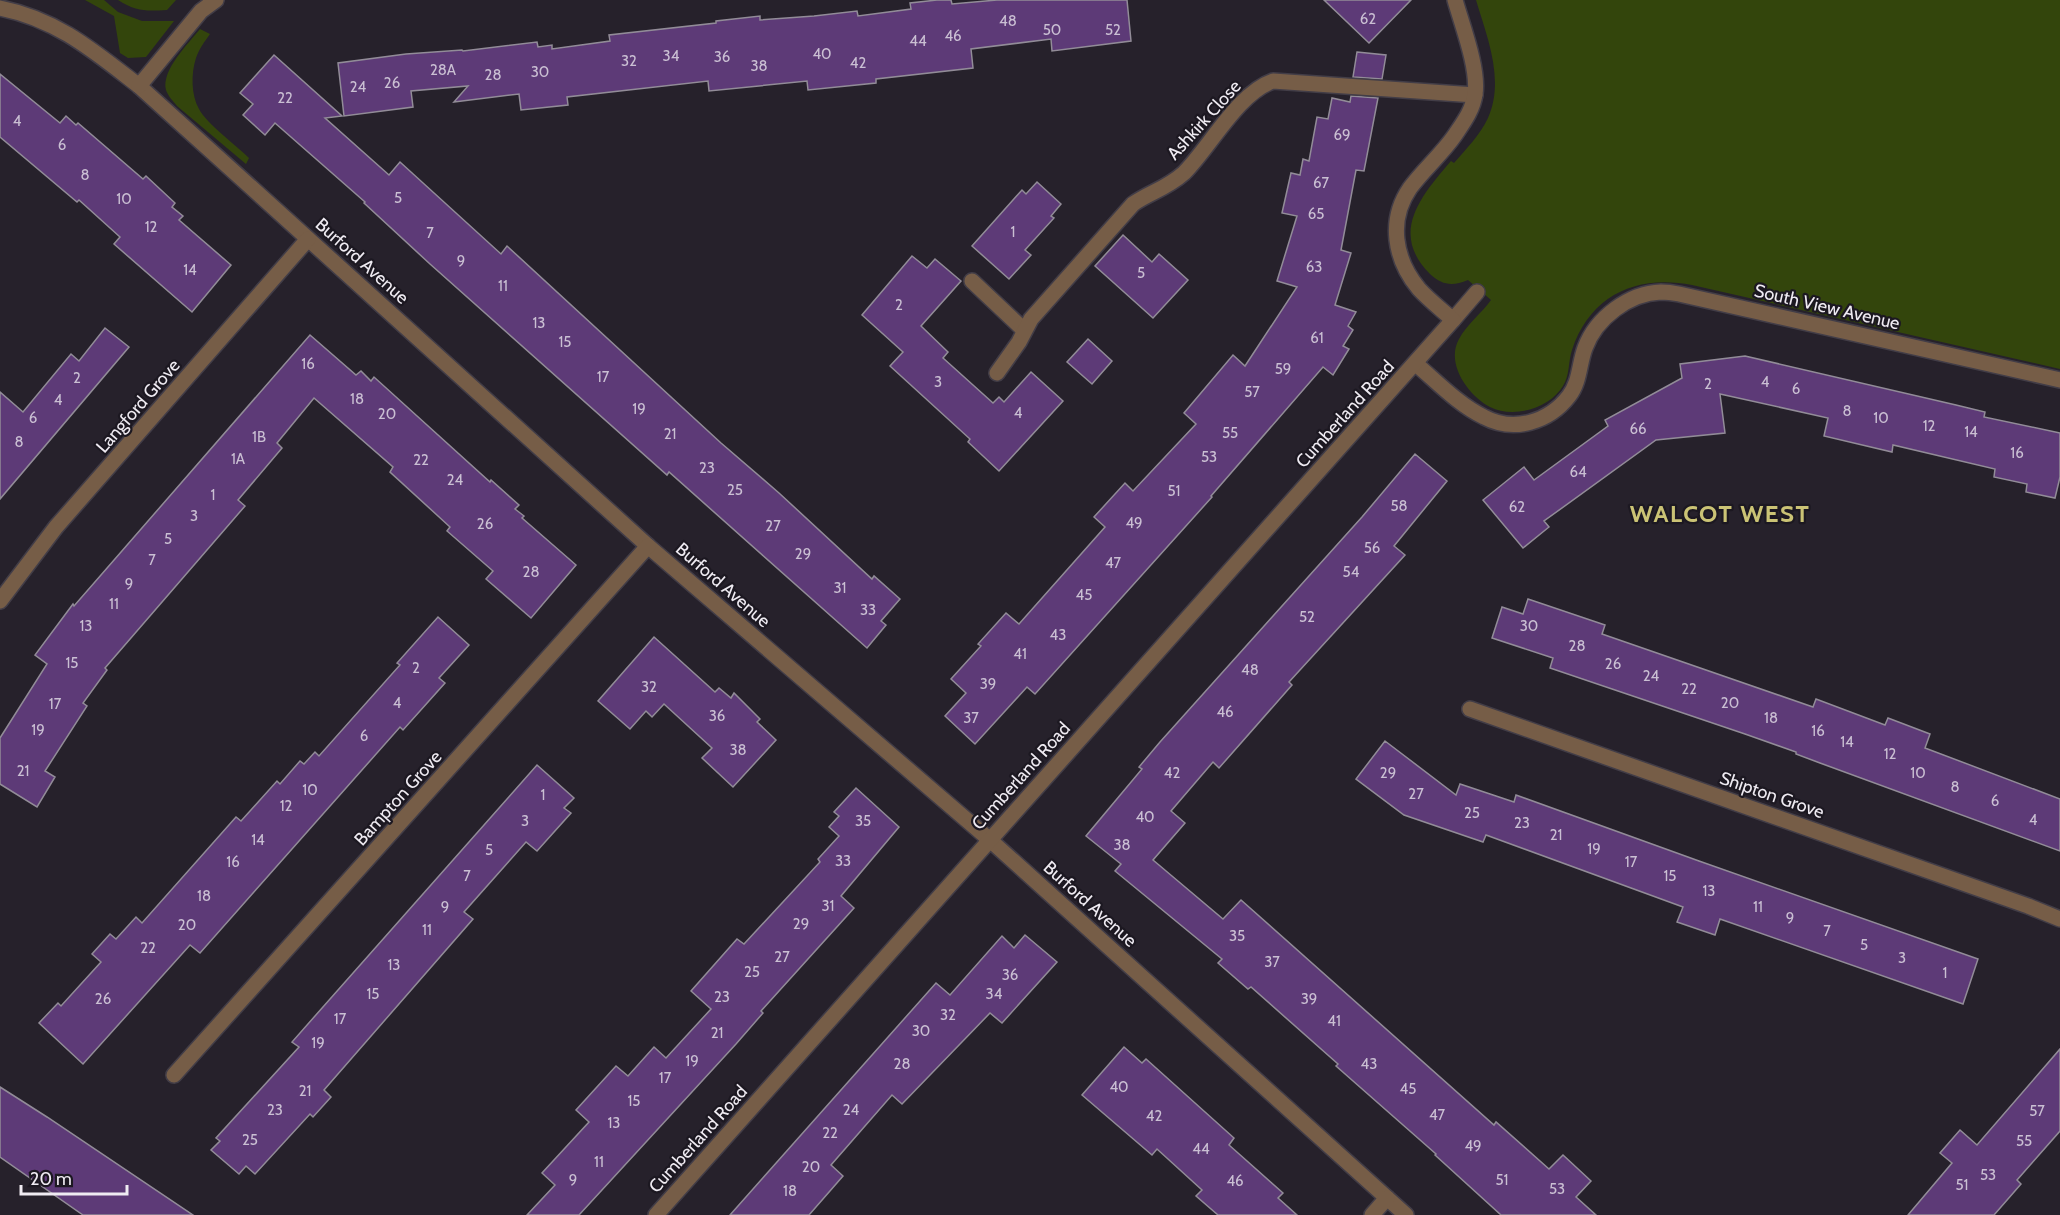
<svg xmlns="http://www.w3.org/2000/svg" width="2060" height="1215" viewBox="0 0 2060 1215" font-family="Cabin,sans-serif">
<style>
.green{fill:#33450c}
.building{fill:#5d3a77;stroke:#928c98;stroke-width:1.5}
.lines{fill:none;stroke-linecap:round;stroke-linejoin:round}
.street-casing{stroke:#423d47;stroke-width:18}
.street{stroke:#765d47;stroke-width:15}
.labels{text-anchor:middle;stroke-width:4.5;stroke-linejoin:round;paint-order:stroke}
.number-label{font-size:15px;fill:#cabfd3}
.street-label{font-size:18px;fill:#efebf2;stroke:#1c1821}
.district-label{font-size:24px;font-weight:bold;letter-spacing:1.5px;fill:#cbc375;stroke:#1c1821}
</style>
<rect width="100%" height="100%" fill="#26212b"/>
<!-- green -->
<g class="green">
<path d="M85 0H104L118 12 142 21H174L146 57 128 58 120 53 114 16Z"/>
<path d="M118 0H176L167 10C146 11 137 12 118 0Z"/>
<path d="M1476 0H2060V369L1692 285C1637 274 1590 295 1572 350 1568 362 1570 375 1563 386 1550 408 1514 419 1490 407 1469 396 1445 364 1459 339 1467 324 1482 313 1491 300L1468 280C1453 286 1443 286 1430 274 1389 233 1421 196 1451 161L1454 163C1466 149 1480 135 1488 118 1505 80 1487 37 1476 0Z"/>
<path d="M200 29 210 34C205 41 199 49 196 58 191 73 191 95 199 109 207 124 236 145 249 158L246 164 177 106C173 101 168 96 166 90 161 70 189 43 200 29Z"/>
</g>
<!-- building -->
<g class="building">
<path d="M937 0H951L952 4 997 0H1127L1131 41 1052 51 1051 39 971 49 973 68 876 79V83L808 90 807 81 709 91 708 81 567 97 568 105 521 110 519 94 454 102 468 86 411 91 413 107 344 116 338 63 406 54 462 50 463 51 537 42 538 47 552 45V49L610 41 609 35 716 23V21L760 16V20L814 16 857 11 858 16 911 9 910 3Z"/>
<path d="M1324 0H1411L1369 43Z"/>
<path d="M1357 52 1386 55 1382 79 1353 77Z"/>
<path d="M274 55 342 116 325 118 389 175 400 162 501 254 507 246 721 443 779 493 872 579 874 576 900 599 881 621 886 625 867 648 669 472 667 475 430 264 364 203 365 202 275 123 265 135 243 115 253 104 240 93Z"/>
<path d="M0 74 60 123 66 116 76 125 78 123 143 179 146 176 175 203 172 207 183 216 179 220 231 265 192 312 114 244 120 237 79 200 77 202 0 137Z"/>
<path d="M1351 96 1378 98 1364 171 1356 170 1341 250 1351 253 1335 305 1356 312 1348 326 1353 330 1343 346 1349 349 1333 375 1323 367 1211 496 1212 497 1035 694 1027 687 975 744 945 716 966 693 951 679 981 646 978 644 1006 613 1019 624 1105 527 1094 517 1125 483 1133 491 1196 424 1184 413 1233 355 1245 366 1297 287 1277 281 1297 216 1282 213 1291 173 1300 175 1303 159 1309 161 1317 117 1328 119 1332 98 1350 102Z"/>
<path d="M1037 182 1061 204 1051 216 1054 218 1025 250 1031 255 1009 279 972 246 1022 190 1026 194Z"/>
<path d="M1123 235 1152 262 1159 254 1188 280 1153 318 1095 266Z"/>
<path d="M912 256 927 268 935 259 961 281 921 326 948 352 943 358 993 403 999 397 1004 402 1031 372 1063 401 999 471 968 442 970 439 890 366 903 352 862 315Z"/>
<path d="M105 328 129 347 0 499V392L23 412 71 354 79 361Z"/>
<path d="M310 335 356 375 361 371 371 381 374 377 490 482 491 480 519 505 515 509 524 516 522 518 576 565 531 618 486 579 493 571 447 531 450 527 390 472 393 467 314 398 277 443 282 448 238 500 245 506 105 668 107 670 83 703 87 706 45 771 55 777 37 807 0 784V738L47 664 35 655 73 604 74 606 101 575Z"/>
<path d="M1088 339 1112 361 1092 384 1067 362Z"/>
<path d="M1745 356 1956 405 1985 412 1984 417 2060 433V477L2055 498 2026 492 2027 484 1994 477 1995 469 1893 445 1892 452 1824 436 1828 418 1720 394 1725 433 1656 440 1544 521 1549 527 1523 548 1483 500 1524 467 1534 480 1608 426 1605 420 1682 378 1680 364Z"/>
<path d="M1415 454 1447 481 1394 546 1405 555 1289 682 1292 685 1219 768 1213 762 1171 811 1185 823 1153 860 1223 919 1241 900 1494 1125 1496 1122 1549 1169 1563 1155 1591 1181 1576 1197 1596 1215H1501L1435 1155 1436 1154 1336 1066 1338 1064 1251 987 1248 989 1218 963 1222 959 1115 871 1121 864 1086 836 1142 769 1139 767 1160 742 1362 517Z"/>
<path d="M1528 599 1605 625 1602 634 1813 707 1816 699 1885 725 1888 718 1930 734 1925 748 2060 799V851L1820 763 1796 754V752L1745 734 1550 668 1553 658 1492 638 1502 607 1523 614Z"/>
<path d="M438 617 469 645 439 678 445 683 403 730 400 727 200 953 190 945 83 1064 39 1023 58 1003 61 1006 101 962 92 954 110 934 116 939 136 917 142 923 236 817 241 821 277 781 280 784 300 761 304 764 315 752 319 756 400 665 397 663Z"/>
<path d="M654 637 715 692 719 688 731 698 734 693 760 719 757 722 776 740 733 787 702 758 712 748 664 704 652 717 646 711 630 729 598 701Z"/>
<path d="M1385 741 1456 795 1460 784 1514 802 1516 795 1699 861 1978 959 1963 1004 1720 919 1715 935 1677 922 1683 907 1486 835 1483 842 1404 815 1356 779Z"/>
<path d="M537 765 574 798 564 808 571 813 537 851 526 842 464 912 473 919 324 1090 331 1097 313 1117 310 1114 255 1174 246 1166 239 1174 211 1150 220 1141 216 1138 299 1047 292 1042Z"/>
<path d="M856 788 899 827 841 896 854 908 761 1011 763 1013 736 1044 579 1215H527L555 1185 542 1173 589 1122 576 1110 616 1066 628 1076 654 1047 666 1058 711 1009 691 991 737 939 744 944 820 862 818 859 839 836 829 827 839 816 834 812Z"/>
<path d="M1025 935 1057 962 1002 1023 990 1013 902 1104 892 1095 831 1165 843 1176 809 1215H730L936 983 950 995 1002 936 1014 948Z"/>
<path d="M1124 1047 1142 1063 1146 1059 1234 1138 1229 1145 1283 1193 1278 1198 1297 1215H1218L1196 1196 1202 1190 1157 1149 1152 1155 1082 1095Z"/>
<path d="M2060 1049V1131L2017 1180 2021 1184 1994 1215H1908L1952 1163 1940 1153 1960 1130 1977 1145Z"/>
<path d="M0 1087 47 1117 193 1215H83L0 1157Z"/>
</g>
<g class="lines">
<!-- street casing -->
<g class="street-casing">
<g id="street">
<path d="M0 8C57 19 95 52 139 86L648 546 990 840 1406 1215"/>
<path d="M139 86 201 11 216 0"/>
<path d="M972 281 1024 330"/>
<path d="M1453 320 1477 292"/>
<path d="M1416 364C1437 382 1459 405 1484 417 1514 433 1549 422 1569 396 1580 382 1579 364 1585 348 1596 318 1629 293 1661 292 1667 292 1674 293 1679 294L2060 380"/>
<path d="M997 373 1019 342 1031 319 1133 204C1150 192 1166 189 1184 173 1210 147 1238 93 1273 81L1475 95"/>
<path d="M0 601 56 527 308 239"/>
<path d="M1470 709 2028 906 2060 919"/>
<path d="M174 1075 648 546"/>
<path d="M656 1215 1453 320C1442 310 1429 300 1419 289 1394 259 1388 220 1410 188 1424 169 1442 154 1455 135 1463 123 1473 110 1475 94 1479 69 1462 25 1455 0"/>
<path d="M1372 1215 1387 1198"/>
</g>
</g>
<!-- street -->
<use href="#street" class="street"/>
</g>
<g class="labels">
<!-- number labels -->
<g class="number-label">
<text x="1368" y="24">62</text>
<text x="1008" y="26">48</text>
<text x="1052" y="35">50</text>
<text x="1113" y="35">52</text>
<text x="953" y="41">46</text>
<text x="918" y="46">44</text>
<text x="822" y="59">40</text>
<text x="671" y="61">34</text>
<text x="722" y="62">36</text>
<text x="629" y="66">32</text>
<text x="858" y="68">42</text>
<text x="759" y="71">38</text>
<text x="443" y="75">28A</text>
<text x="540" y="77">30</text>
<text x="493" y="80">28</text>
<text x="392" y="88">26</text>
<text x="358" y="92">24</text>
<text x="285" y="103">22</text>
<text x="17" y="126">4</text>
<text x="1342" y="140">69</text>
<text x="62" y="150">6</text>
<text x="85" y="180">8</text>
<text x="1321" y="188">67</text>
<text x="398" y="203">5</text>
<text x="124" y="204">10</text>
<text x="1316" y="219">65</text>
<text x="151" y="232">12</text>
<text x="1013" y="237">1</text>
<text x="430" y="238">7</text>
<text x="461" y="266">9</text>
<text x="1314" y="272">63</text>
<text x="190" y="275">14</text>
<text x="1141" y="278">5</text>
<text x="503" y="291">11</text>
<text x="899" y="310">2</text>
<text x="539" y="328">13</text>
<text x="1317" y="343">61</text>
<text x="565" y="347">15</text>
<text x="308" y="369">16</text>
<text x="1283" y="374">59</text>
<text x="603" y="382">17</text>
<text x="77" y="383">2</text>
<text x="938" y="387">3</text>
<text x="1765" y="387">4</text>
<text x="1708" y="389">2</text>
<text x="1796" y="394">6</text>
<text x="1252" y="397">57</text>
<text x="357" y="404">18</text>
<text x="58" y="405">4</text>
<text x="639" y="414">19</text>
<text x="1847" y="416">8</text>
<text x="1018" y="418">4</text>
<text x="387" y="419">20</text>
<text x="33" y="423">6</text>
<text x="1881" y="423">10</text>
<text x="1929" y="431">12</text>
<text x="1638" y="434">66</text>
<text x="1971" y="437">14</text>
<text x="1230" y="438">55</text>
<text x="670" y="439">21</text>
<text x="259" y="442">1B</text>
<text x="19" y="447">8</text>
<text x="2017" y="458">16</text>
<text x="1209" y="462">53</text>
<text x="238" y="464">1A</text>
<text x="421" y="465">22</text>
<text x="707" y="473">23</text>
<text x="1578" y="477">64</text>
<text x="455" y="485">24</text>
<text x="735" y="495">25</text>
<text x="1174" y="496">51</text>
<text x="213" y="500">1</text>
<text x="1399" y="511">58</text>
<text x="1517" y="512">62</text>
<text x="194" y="521">3</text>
<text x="1134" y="528">49</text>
<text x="485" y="529">26</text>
<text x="773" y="531">27</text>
<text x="168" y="544">5</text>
<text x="1372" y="553">56</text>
<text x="803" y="559">29</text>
<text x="152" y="565">7</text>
<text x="1113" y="568">47</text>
<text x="531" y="577">28</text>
<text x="1351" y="577">54</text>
<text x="129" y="589">9</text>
<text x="840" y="593">31</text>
<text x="1084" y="600">45</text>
<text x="114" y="609">11</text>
<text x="868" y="615">33</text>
<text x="1307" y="622">52</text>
<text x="86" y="631">13</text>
<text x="1529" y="631">30</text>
<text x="1058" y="640">43</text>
<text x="1577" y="651">28</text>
<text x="1020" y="659">41</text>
<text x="72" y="668">15</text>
<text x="1613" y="669">26</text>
<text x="416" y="673">2</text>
<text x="1250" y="675">48</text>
<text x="1651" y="681">24</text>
<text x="988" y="689">39</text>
<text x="649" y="692">32</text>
<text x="1689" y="694">22</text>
<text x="397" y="708">4</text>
<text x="1730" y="708">20</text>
<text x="55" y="709">17</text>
<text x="1225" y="717">46</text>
<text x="717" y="721">36</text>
<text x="971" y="723">37</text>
<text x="1771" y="723">18</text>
<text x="38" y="735">19</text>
<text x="1818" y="736">16</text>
<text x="364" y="741">6</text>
<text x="1847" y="747">14</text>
<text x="738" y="755">38</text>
<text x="1890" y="759">12</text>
<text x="23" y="776">21</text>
<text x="1172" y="778">42</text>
<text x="1388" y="778">29</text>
<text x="1918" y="778">10</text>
<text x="1955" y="792">8</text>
<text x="310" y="795">10</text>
<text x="1416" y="799">27</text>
<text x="543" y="800">1</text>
<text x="1995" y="806">6</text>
<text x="286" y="811">12</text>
<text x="1472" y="818">25</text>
<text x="1145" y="822">40</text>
<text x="2033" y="825">4</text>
<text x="525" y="826">3</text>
<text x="863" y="826">35</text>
<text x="1522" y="828">23</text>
<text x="1556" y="840">21</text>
<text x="258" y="845">14</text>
<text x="1122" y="850">38</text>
<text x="1594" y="854">19</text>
<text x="489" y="855">5</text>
<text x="843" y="866">33</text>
<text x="233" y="867">16</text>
<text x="1631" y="867">17</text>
<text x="467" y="881">7</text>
<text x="1670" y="881">15</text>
<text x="1709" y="896">13</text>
<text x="204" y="901">18</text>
<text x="828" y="911">31</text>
<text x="445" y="912">9</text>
<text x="1758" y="912">11</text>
<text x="1790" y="923">9</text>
<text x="801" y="929">29</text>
<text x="187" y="930">20</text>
<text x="427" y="935">11</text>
<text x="1827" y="936">7</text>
<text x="1237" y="941">35</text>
<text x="1864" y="950">5</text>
<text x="148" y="953">22</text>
<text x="782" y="962">27</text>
<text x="1902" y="963">3</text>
<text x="1272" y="967">37</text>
<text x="394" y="970">13</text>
<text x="752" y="977">25</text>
<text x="1945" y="978">1</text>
<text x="1010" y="980">36</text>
<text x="373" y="999">15</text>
<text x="994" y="999">34</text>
<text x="722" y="1002">23</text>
<text x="103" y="1004">26</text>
<text x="1309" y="1004">39</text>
<text x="948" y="1020">32</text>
<text x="340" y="1024">17</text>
<text x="1334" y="1026">41</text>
<text x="921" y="1036">30</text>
<text x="717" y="1038">21</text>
<text x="318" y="1048">19</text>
<text x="692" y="1066">19</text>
<text x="902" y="1069">28</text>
<text x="1369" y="1069">43</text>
<text x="665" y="1083">17</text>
<text x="1119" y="1092">40</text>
<text x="1408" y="1094">45</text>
<text x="305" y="1096">21</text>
<text x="634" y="1106">15</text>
<text x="275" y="1115">23</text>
<text x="851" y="1115">24</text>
<text x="2037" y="1116">57</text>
<text x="1437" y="1120">47</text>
<text x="1154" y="1121">42</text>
<text x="614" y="1128">13</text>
<text x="830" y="1138">22</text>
<text x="250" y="1145">25</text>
<text x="2024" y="1146">55</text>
<text x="1473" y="1151">49</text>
<text x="1201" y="1154">44</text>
<text x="599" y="1167">11</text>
<text x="811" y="1172">20</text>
<text x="1988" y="1180">53</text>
<text x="573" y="1185">9</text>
<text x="1502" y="1185">51</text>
<text x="1235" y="1186">46</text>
<text x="1962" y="1190">51</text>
<text x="1557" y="1194">53</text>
<text x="790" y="1196">18</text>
</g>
<!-- street labels -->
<g class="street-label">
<text transform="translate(1204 120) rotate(-48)" y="6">Ashkirk Close</text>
<text transform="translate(362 261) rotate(42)" y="6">Burford Avenue</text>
<text transform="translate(1827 307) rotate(13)" y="6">South View Avenue</text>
<text transform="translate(138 406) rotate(-49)" y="6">Langford Grove</text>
<text transform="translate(1345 414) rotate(-48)" y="6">Cumberland Road</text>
<text transform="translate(723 585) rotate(41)" y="6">Burford Avenue</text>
<text transform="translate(1021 776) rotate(-48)" y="6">Cumberland Road</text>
<text transform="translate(1772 795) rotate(19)" y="6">Shipton Grove</text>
<text transform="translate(398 798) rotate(-48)" y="6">Bampton Grove</text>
<text transform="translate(1090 904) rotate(42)" y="6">Burford Avenue</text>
<text transform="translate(698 1139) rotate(-48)" y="6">Cumberland Road</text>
</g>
<!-- district labels -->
<g class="district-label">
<text x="1720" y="522">WALCOT WEST</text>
</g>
</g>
<!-- scale -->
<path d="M21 1185v9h106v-9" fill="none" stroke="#efebf2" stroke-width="3"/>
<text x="30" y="1185" font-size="18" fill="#efebf2" stroke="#1c1821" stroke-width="4.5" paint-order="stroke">20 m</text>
</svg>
